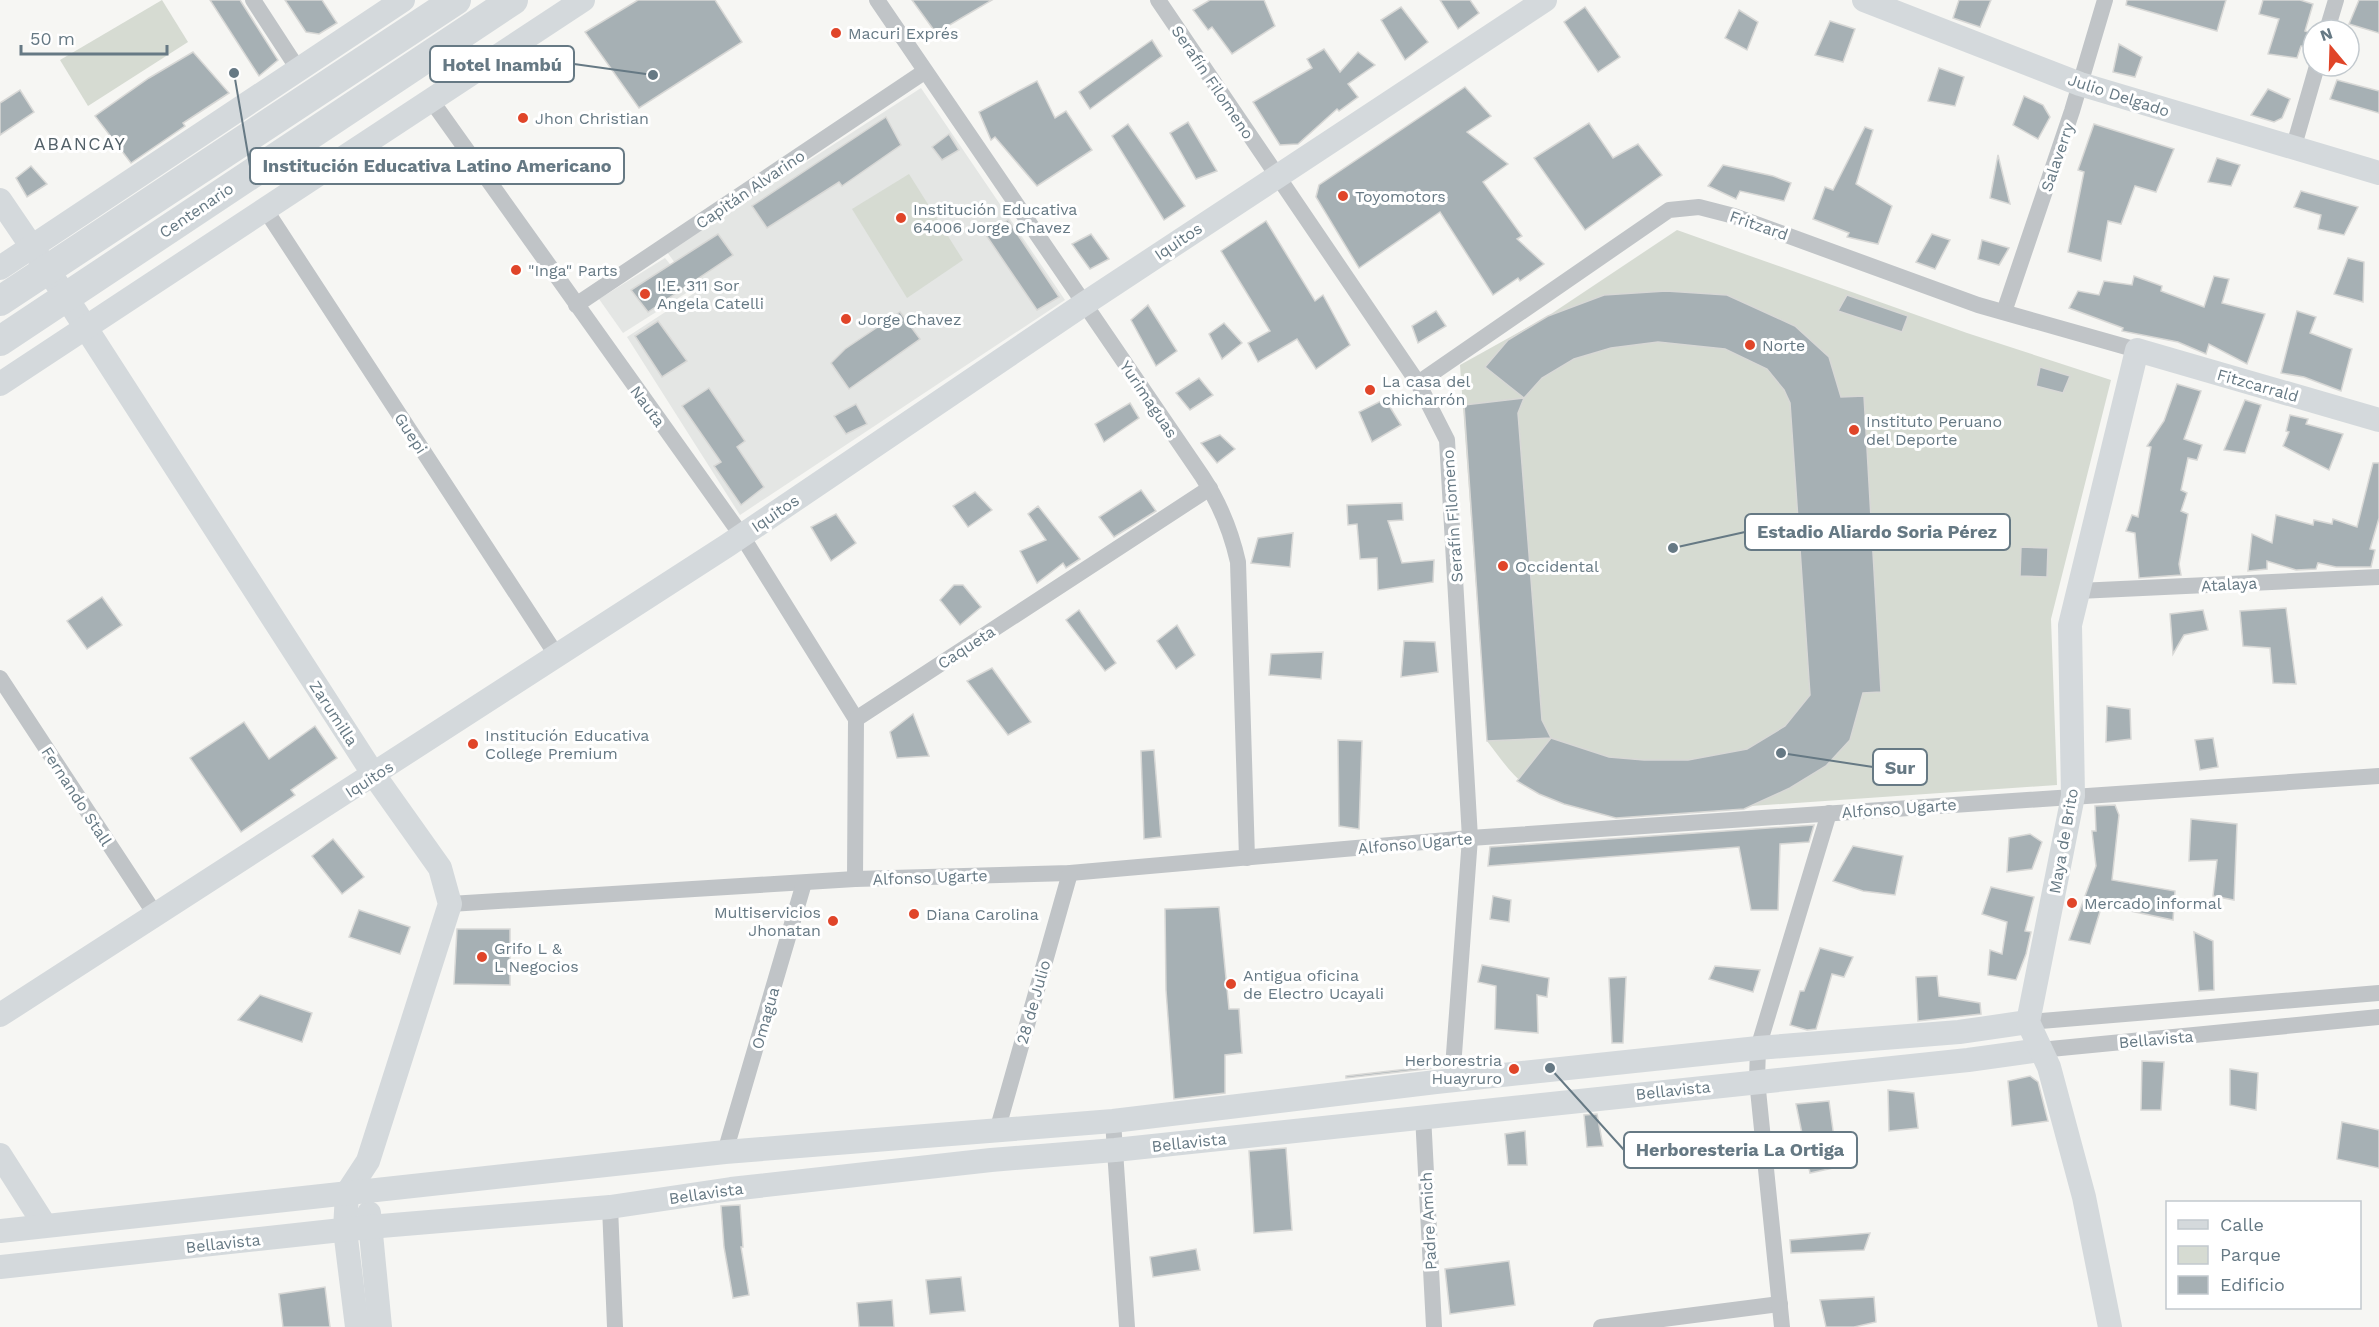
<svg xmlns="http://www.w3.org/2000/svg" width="2379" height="1327" viewBox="0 0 2379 1327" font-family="'Work Sans',sans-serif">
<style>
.built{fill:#e4e6e4}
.green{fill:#d6dbd2}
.building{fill:#a6b0b4;stroke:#d8d8d6;stroke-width:1.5}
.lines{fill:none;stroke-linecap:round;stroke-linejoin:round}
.street{stroke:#c0c4c7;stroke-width:16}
.secondary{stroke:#d4d9dc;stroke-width:24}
.highway{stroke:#d4d9dc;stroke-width:30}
.poi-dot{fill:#e04529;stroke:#fff;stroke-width:2}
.labels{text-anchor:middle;stroke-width:6;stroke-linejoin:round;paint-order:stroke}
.poi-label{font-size:16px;fill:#667984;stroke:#fff;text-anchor:start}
.street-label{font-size:16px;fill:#667984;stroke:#fff}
.neighbourhood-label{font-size:18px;letter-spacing:1.5px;fill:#536169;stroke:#fff}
.leader{fill:none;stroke:#667984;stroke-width:2}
.callout-dot{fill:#667984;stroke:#fff;stroke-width:2}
.callout{fill:#fff;stroke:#667984;stroke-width:2}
.callout-label{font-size:18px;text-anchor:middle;font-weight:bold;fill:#667984}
</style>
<rect width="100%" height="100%" fill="#f6f6f3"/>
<!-- built -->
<g class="built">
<path d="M921 88 1065 300 740 515 627 337 696 292 667 252Z"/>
<path d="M665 258 691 290 623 333 599 299Z"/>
</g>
<!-- green -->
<g class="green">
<path d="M162 0 188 42 88 106 60 60Z"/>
<path d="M909 174 963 260 907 298 852 209Z"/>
<path d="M1677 230 1967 333 2111 380 2051 619 2057 785 1751 806 1564 804C1520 787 1515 778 1487 741L1460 365 1548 316Z"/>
</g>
<!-- building -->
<g class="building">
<path d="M210 0H240L278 60 259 76Z"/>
<path d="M285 0H322L337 23 319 34 306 32Z"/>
<path d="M638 0H715L742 42 639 108 585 32Z"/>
<path d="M912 0H992L936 33Z"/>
<path d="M1210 0H1264L1275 26 1232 54 1212 27 1208 30 1193 10Z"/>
<path d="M1440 0H1470L1479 13 1458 29Z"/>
<path d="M1959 0H1991L1980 27 1953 18Z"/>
<path d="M2127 0H2226L2217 31 2126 5Z"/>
<path d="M2263 0H2300L2313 4 2305 31 2312 33 2309 47 2301 46 2297 58 2268 54 2279 19 2259 14Z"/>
<path d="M2359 0H2379V33L2349 24Z"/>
<path d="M1401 7 1428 42 1405 60 1381 20Z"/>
<path d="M1585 7 1620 57 1598 72 1564 22Z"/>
<path d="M1739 10 1758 22 1747 50 1725 38Z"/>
<path d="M1830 21 1855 29 1843 62 1815 55Z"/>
<path d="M1152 40 1162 56 1090 109 1079 92Z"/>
<path d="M2119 44 2142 57 2135 77 2113 72Z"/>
<path d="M1324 49 1340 72 1358 52 1375 65 1348 84 1358 97 1339 111 1337 109 1298 144 1280 145 1253 102 1312 68 1307 59Z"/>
<path d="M193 52 229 93 183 123 185 126 131 163 95 116 149 78Z"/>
<path d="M1939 68 1964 77 1955 106 1928 101Z"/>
<path d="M2337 80 2379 91V113L2330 99Z"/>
<path d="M1037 81 1055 118 1066 111 1092 150 1037 186 995 137 991 140 979 112Z"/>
<path d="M1465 87 1491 116 1467 132 1508 164 1483 182 1522 236 1517 239 1544 264 1520 281 1518 278 1493 295 1440 212 1359 268 1316 197 1319 185Z"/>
<path d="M2268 89 2290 99 2282 118 2274 122 2251 115Z"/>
<path d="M20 90 34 112 0 135V103Z"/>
<path d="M2024 96 2043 105 2050 117 2038 139 2013 125Z"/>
<path d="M886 117 901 145 842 186 839 182 767 228 752 206Z"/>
<path d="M1188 122 1217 171 1196 179 1170 133Z"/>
<path d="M1589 123 1613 158 1638 144 1662 175 1585 230 1534 158Z"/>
<path d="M1128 124 1185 206 1164 220 1112 136Z"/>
<path d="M2094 124 2174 149 2156 192 2135 186 2121 224 2108 221 2101 261 2068 252 2084 172 2078 170Z"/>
<path d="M1865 127 1873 130 1856 184 1892 206 1878 244 1847 237 1849 233 1813 219 1825 187 1833 190Z"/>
<path d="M949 134 959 150 942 160 932 147Z"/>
<path d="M1998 155 2010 204 1990 198Z"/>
<path d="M2217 158 2240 165 2231 186 2208 182Z"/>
<path d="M1723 165 1773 176 1791 183 1784 201 1740 191 1736 199 1708 186Z"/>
<path d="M31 166 47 184 27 197 16 178Z"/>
<path d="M2301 191 2358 207 2344 235 2318 229 2321 215 2294 207Z"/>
<path d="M1008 220 1059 297 1037 310 986 235Z"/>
<path d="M1266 221 1315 301 1323 295 1350 345 1316 369 1297 339 1258 362 1248 343 1270 331 1221 251Z"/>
<path d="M718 234 733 255 648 312 631 290Z"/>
<path d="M1091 234 1109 259 1090 269 1072 244Z"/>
<path d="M1932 234 1950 240 1935 269 1916 262Z"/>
<path d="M1982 240 2009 248 1999 265 1978 259Z"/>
<path d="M2348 258 2364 262 2363 302 2334 294Z"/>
<path d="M2134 276 2162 286 2161 291 2204 307 2214 276 2229 279 2222 303 2265 314 2247 364 2209 344 2206 354 2178 342 2122 331 2123 328 2069 308 2078 291 2099 295 2104 281 2132 285Z"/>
<path d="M1666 291 1727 295 1795 326 1829 357 1841 397 1864 396 1881 692 1863 693 1850 740 1826 766 1790 788 1744 809 1616 818 1564 804 1539 794 1517 781 1551 738 1609 757 1644 760H1688L1747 749 1785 726 1810 695 1790 403 1784 390 1767 369 1725 349 1658 342 1611 348 1574 359 1542 378 1524 398 1485 367 1508 340 1548 316 1604 295Z"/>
<path d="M1847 295 1908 316 1902 332 1838 311Z"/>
<path d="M1148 305 1177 351 1156 366 1131 320Z"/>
<path d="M1436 311 1446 326 1418 343 1412 326Z"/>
<path d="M2297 311 2316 317 2310 333 2352 349 2341 391 2304 377 2281 373Z"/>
<path d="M900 312 920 339 849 389 831 363 845 349Z"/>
<path d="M658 321 687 361 662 377 635 336Z"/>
<path d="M1224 323 1242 343 1222 359 1209 334Z"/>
<path d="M2040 367 2070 376 2063 393 2036 386Z"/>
<path d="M1199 378 1213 395 1190 410 1176 393Z"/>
<path d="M2177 384 2201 391 2184 439 2202 445 2197 460 2188 458 2181 490 2187 493 2181 511 2188 514 2179 564 2181 575 2139 578 2135 533 2126 531 2132 515 2138 517 2151 447 2147 446 2164 421Z"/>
<path d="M709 388 745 441 737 447 764 487 741 505 714 466 721 462 682 406Z"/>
<path d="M1524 398 1518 413 1542 720 1551 738 1487 741 1464 405Z"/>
<path d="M1385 399 1401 425 1372 442 1359 412Z"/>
<path d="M2245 400 2261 405 2245 453 2224 450Z"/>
<path d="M1130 403 1139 418 1104 442 1095 424Z"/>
<path d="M856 404 867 424 846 434 834 416Z"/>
<path d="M2290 415 2308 419 2306 424 2343 434 2329 470 2283 446 2289 432 2286 431Z"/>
<path d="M1220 435 1235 449 1217 463 1201 443Z"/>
<path d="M2373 463H2379V518L2370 549 2375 550 2371 567H2336L2318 563 2316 569 2296 570 2267 561V569L2248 571 2252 534 2272 543 2276 515 2313 525 2314 520 2332 524 2333 519 2357 527Z"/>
<path d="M1141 490 1156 511 1114 537 1099 517Z"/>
<path d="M975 492 992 510 968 527 953 506Z"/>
<path d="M1402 503 1403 520 1388 521 1402 563 1434 560 1433 582 1378 590 1377 558 1360 559 1357 524 1348 525 1347 505Z"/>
<path d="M1038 506 1080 559 1066 568 1063 563 1037 583 1020 551 1046 540 1028 514Z"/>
<path d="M836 514 856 543 831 561 811 527Z"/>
<path d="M1293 533 1290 567 1251 563 1258 538Z"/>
<path d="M2021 547 2048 548 2047 577 2020 576Z"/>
<path d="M954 585H963L981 607 960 625 940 600Z"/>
<path d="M102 597 122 625 87 649 67 621Z"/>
<path d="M2286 608 2296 684 2273 683 2270 648 2243 646 2240 611Z"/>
<path d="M1079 610 1116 663 1105 671 1066 620Z"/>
<path d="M2203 610 2208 630 2184 635 2173 654 2170 614Z"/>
<path d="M1177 625 1195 655 1176 669 1157 641Z"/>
<path d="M1404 641 1435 642 1438 672 1401 677Z"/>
<path d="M1323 652 1321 679 1269 675 1271 654Z"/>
<path d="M992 668 1031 722 1008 735 967 681Z"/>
<path d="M2107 706 2130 709 2131 739 2106 742Z"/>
<path d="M913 714 929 756 897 758 890 732Z"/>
<path d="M244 722 269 759 315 726 337 758 291 790 295 795 241 832 190 758Z"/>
<path d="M2213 738 2218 767 2200 770 2195 740Z"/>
<path d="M1338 740 1362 741 1359 829 1339 826Z"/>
<path d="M1154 750 1161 837 1144 839 1141 751Z"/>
<path d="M2115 805 2119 815 2112 880 2175 891 2173 920 2102 905 2090 944 2069 940 2096 866 2092 831H2096L2095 806Z"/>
<path d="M2191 819 2237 824 2234 900 2213 896 2217 860 2189 861Z"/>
<path d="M1814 825 1809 842 1780 844 1778 910H1751L1739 847 1488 866 1490 847Z"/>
<path d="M2030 834 2042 842 2032 869 2007 872 2009 838Z"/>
<path d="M333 839 364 877 342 894 312 856Z"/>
<path d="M1853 846 1903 856 1895 895 1863 891 1833 881Z"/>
<path d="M1991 887 2034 897 2025 931 2031 932 2026 954 2016 980 1988 975 1990 950 2002 954 2007 922 1982 914Z"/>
<path d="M1493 896 1511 900 1509 922 1490 919Z"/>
<path d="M1219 907 1229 1009H1239L1242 1053 1225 1055V1093L1174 1099 1166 990 1165 909Z"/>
<path d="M359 910 410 927 400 954 349 937Z"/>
<path d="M457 929H510V985L454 984Z"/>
<path d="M2194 932 2213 941 2214 990 2199 991Z"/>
<path d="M1820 948 1853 957 1844 977 1832 974 1816 1029 1807 1030 1790 1025 1800 991H1804Z"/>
<path d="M1482 965 1549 978 1547 997 1537 995 1538 1033 1495 1029 1496 986 1478 982Z"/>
<path d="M1715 966 1760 970 1753 992 1709 979Z"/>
<path d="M1937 976 1939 996 1980 1003 1981 1014 1918 1021 1916 977Z"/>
<path d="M1626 977 1623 1043H1612L1609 978Z"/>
<path d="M260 995 312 1013 302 1042 238 1020Z"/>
<path d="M2142 1061 2164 1062 2161 1110H2141Z"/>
<path d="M1443 1065V1067L1346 1078V1076Z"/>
<path d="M2230 1069 2258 1073 2256 1110 2230 1105Z"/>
<path d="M2030 1076 2038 1082 2048 1121 2012 1126 2008 1081Z"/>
<path d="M1888 1090 1914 1093 1918 1128 1889 1131Z"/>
<path d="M1829 1101 1838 1167 1810 1173 1796 1104Z"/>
<path d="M1597 1114 1603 1146 1587 1147 1584 1115Z"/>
<path d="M2342 1122 2379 1130V1168L2337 1159Z"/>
<path d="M1525 1131 1527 1165H1508L1505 1134Z"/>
<path d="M1286 1148 1292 1230 1254 1233 1249 1151Z"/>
<path d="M740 1205 743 1247H741L749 1295 733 1298 724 1247 721 1206Z"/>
<path d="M1870 1233 1864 1250 1791 1253 1790 1240Z"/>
<path d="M1196 1249 1200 1270 1153 1277 1150 1257Z"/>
<path d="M1509 1261 1515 1305 1450 1314 1445 1269Z"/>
<path d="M961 1277 965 1311 930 1314 926 1280Z"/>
<path d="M325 1287 330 1327H283L279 1294Z"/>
<path d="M1874 1297 1876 1322 1854 1327H1826L1820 1300Z"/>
<path d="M892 1300 894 1327H859L857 1303Z"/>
</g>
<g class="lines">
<!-- street -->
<g class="street">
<path d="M253 0 298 69"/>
<path d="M877 0 1202 476C1219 502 1231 531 1238 562L1247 858"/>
<path d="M1158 0 1418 383 1447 440 1470 838 1452 1081"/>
<path d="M2327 30 2336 0"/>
<path d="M431 100 742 536 856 719"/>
<path d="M2293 149 2317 66"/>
<path d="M265 209 557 656"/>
<path d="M576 305 924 72"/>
<path d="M2004 312 2072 111 2105 0"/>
<path d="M1418 383 1669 210 1699 207 1734 216 1978 305 2137 350"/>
<path d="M2078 591 2379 577"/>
<path d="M0 678 155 914"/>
<path d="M855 879 856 719 1210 488"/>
<path d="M450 904 855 879 1070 873 1470 838 2379 776"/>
<path d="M2028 1022 2379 993"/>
<path d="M2040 1050 2379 1017"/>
<path d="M1423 1115 1434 1327"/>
<path d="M1113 1121 1127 1327"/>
<path d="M997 1131 1070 873"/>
<path d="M725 1152 804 883"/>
<path d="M610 1207 615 1327"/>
<path d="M1601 1327 1780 1304"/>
<path d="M1782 1327 1757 1080 1758 1048 1829 813"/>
</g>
<!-- secondary -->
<g class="secondary">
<path d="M1864 0 2080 84 2379 173"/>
<path d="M0 200 66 297 374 775 440 868 450 904 368 1161 347 1193 345 1230 357 1327"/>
<path d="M0 268 403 0"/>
<path d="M0 384 583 0"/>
<path d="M0 1015 728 545 1084 304 1545 0"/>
<path d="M0 1155 44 1224"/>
<path d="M369 1213 380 1327"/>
<path d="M0 1231 725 1152 1113 1121 1436 1082 1758 1048 1959 1032 2028 1022"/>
<path d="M0 1267 369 1227 610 1207 731 1189 991 1160 1115 1150 1968 1060 2040 1050"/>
<path d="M2110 1327 2084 1197 2049 1067 2028 1022 2073 796 2070 625 2137 350 2379 420"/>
</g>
<!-- highway -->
<g class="highway">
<path d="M0 301 456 0"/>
<path d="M0 341 513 0"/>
</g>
</g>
<!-- markers -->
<g class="poi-dot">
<circle cx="836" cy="33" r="6"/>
<circle cx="523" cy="118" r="6"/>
<circle cx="1343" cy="196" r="6"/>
<circle cx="901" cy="218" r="6"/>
<circle cx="516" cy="270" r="6"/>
<circle cx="645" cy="294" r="6"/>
<circle cx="846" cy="319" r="6"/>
<circle cx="1750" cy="345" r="6"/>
<circle cx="1370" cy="390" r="6"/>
<circle cx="1854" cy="430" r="6"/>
<circle cx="1503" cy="566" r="6"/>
<circle cx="473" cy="744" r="6"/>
<circle cx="2072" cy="903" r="6"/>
<circle cx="914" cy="914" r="6"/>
<circle cx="833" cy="921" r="6"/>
<circle cx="482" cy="957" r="6"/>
<circle cx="1231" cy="984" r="6"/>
<circle cx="1514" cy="1069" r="6"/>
</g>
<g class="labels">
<!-- poi labels -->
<g class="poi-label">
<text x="848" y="39">Macuri Exprés</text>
<text x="535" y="124">Jhon Christian</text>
<text x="1355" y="202">Toyomotors</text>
<text x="913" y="215">Institución Educativa<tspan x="913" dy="18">64006 Jorge Chavez</tspan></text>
<text x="528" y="276">"Inga" Parts</text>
<text x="657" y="291">I.E. 311 Sor<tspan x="657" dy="18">Angela Catelli</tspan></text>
<text x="858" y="325">Jorge Chavez</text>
<text x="1762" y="351">Norte</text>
<text x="1382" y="387">La casa del<tspan x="1382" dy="18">chicharrón</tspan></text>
<text x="1866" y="427">Instituto Peruano<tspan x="1866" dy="18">del Deporte</tspan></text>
<text x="1515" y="572">Occidental</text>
<text x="485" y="741">Institución Educativa<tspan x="485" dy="18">College Premium</tspan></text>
<text x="2084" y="909">Mercado informal</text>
<text x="821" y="918" text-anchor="end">Multiservicios<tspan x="821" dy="18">Jhonatan</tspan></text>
<text x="926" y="920">Diana Carolina</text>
<text x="494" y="954">Grifo L &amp;<tspan x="494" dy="18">L Negocios</tspan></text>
<text x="1243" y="981">Antigua oficina<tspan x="1243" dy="18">de Electro Ucayali</tspan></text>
<text x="1502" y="1066" text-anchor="end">Herborestria<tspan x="1502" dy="18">Huayruro</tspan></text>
</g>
<!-- street labels -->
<g class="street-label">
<text transform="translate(1213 82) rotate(56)" y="6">Serafín Filomeno</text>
<text transform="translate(2119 95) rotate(18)" y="6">Julio Delgado</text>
<text transform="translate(2057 157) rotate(-71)" y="6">Salaverry</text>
<text transform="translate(750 189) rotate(-34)" y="6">Capitán Alvarino</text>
<text transform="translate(196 210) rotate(-34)" y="6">Centenario</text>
<text transform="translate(1759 225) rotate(19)" y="6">Fritzard</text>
<text transform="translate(1178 241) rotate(-34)" y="6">Iquitos</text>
<text transform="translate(2258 385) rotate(16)" y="6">Fitzcarrald</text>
<text transform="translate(1149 399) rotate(56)" y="6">Yurimaguas</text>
<text transform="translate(648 406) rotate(54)" y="6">Nauta</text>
<text transform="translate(411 433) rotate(57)" y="6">Guepi</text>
<text transform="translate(775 513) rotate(-34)" y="6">Iquitos</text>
<text transform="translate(1452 516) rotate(-94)" y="6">Serafín Filomeno</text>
<text transform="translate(2229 584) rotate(-3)" y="6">Atalaya</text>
<text transform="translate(966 647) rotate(-33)" y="6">Caqueta</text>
<text transform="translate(334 713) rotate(57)" y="6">Zarumilla</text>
<text transform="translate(369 779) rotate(-33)" y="6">Iquitos</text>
<text transform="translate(77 796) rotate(57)" y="6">Fernando Stall</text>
<text transform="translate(1899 808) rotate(-4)" y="6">Alfonso Ugarte</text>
<text transform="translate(2063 841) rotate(-80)" y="6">Maya de Brito</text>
<text transform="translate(1415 843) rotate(-5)" y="6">Alfonso Ugarte</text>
<text transform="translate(930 877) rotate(-2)" y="6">Alfonso Ugarte</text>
<text transform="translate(1033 1002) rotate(-74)" y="6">28 de Julio</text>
<text transform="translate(765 1018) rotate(-74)" y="6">Omagua</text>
<text transform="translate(2156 1039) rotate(-5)" y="6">Bellavista</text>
<text transform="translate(1673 1090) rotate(-6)" y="6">Bellavista</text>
<text transform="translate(1189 1142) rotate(-6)" y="6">Bellavista</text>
<text transform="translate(706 1193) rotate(-8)" y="6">Bellavista</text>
<text transform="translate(1428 1221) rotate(-93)" y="6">Padre Amich</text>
<text transform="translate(223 1243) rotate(-6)" y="6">Bellavista</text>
</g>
<!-- neighbourhood labels -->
<g class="neighbourhood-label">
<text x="80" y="150">ABANCAY</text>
</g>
</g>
<!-- callouts -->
<path class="leader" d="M653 75L574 64M234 73L250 166M1673 548L1745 532M1781 753L1873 767M1550 1068L1624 1150"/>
<g class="callout-dot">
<circle cx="653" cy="75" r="6"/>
<circle cx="234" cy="73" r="6"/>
<circle cx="1673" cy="548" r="6"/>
<circle cx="1781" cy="753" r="6"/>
<circle cx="1550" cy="1068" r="6"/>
</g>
<g class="callout">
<rect x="430" y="46" width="144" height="36" rx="6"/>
<rect x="250" y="148" width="374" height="36" rx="6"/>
<rect x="1745" y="514" width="265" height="36" rx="6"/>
<rect x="1873" y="749" width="54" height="36" rx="6"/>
<rect x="1624" y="1132" width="233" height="36" rx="6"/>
</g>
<g class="callout-label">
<text x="502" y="71">Hotel Inambú</text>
<text x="437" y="172">Institución Educativa Latino Americano</text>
<text x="1877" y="538">Estadio Aliardo Soria Pérez</text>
<text x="1900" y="774">Sur</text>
<text x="1740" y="1156">Herboresteria La Ortiga</text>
</g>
<!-- legend -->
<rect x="2166" y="1201" width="195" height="108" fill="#ffffff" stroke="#c2c9ce" stroke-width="1.5"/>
<rect x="2178" y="1220" width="30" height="9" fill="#d4d9dc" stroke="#c2c9ce" stroke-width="1.5"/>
<text x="2220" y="1231" font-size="18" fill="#667984">Calle</text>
<rect x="2178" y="1246" width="30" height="18" fill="#d6dbd2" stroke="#c2c9ce" stroke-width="1.5"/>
<text x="2220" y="1261" font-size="18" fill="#667984">Parque</text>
<rect x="2178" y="1276" width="30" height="18" fill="#a6b0b4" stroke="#c2c9ce" stroke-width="1.5"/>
<text x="2220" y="1291" font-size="18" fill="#667984">Edificio</text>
<!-- north arrow -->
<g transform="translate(2331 48) rotate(341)"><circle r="28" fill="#ffffff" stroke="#c2c9ce" stroke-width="1.5"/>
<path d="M0-4.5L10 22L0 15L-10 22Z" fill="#e04529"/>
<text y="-9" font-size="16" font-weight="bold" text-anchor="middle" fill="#667984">N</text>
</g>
<!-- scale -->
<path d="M21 45v9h146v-9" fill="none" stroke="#667984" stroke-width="3"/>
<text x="30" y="45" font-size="18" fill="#667984" stroke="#ffffff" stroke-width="4.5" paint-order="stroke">50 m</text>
</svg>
